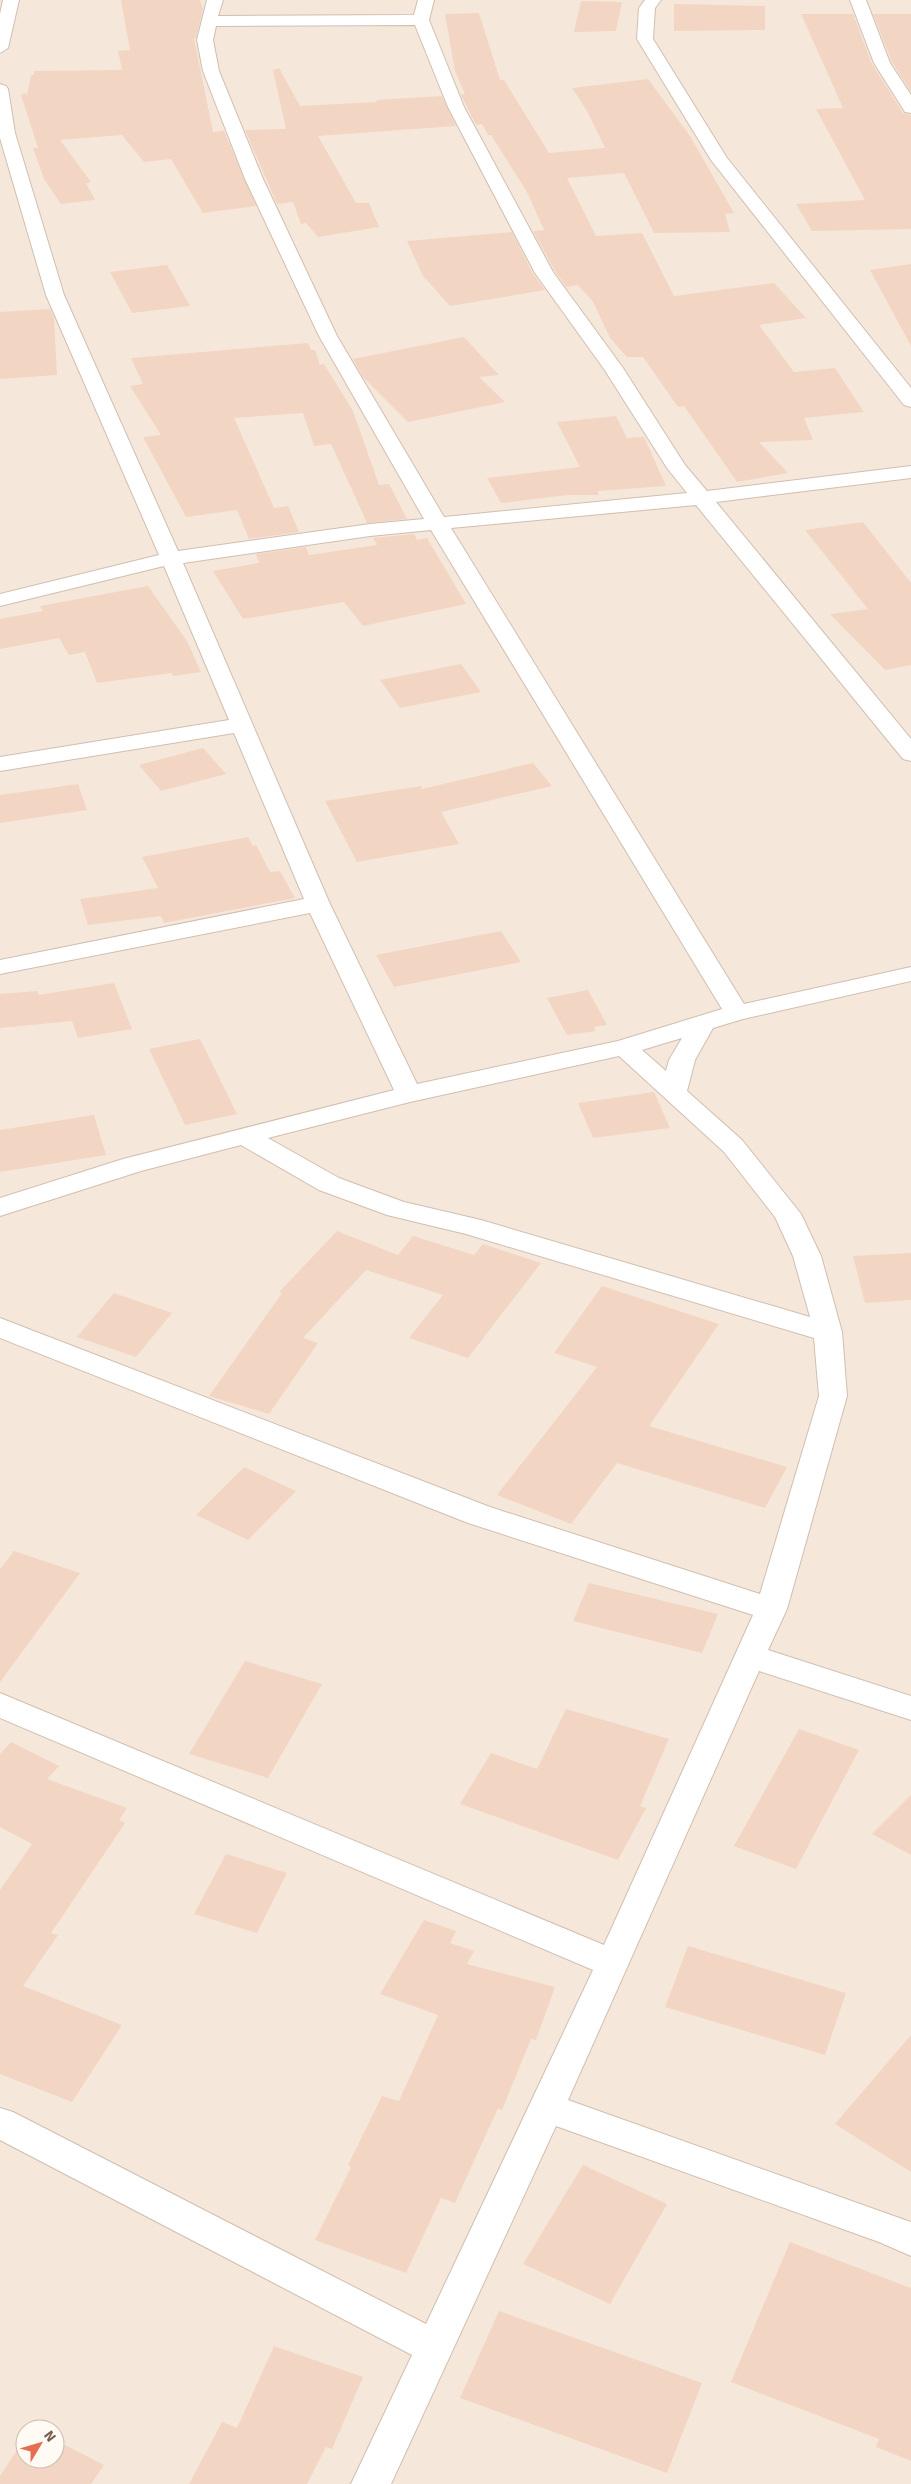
<svg xmlns="http://www.w3.org/2000/svg" width="911" height="2484" viewBox="0 0 911 2484" font-family="Signika,sans-serif">
<style>
.residential{fill:#f5e8da;fill-rule:evenodd}
.building{fill:#f3d5c3}
.lines{fill:none;stroke-linecap:round;stroke-linejoin:round}
.street-casing{stroke:#d1beb0;stroke-width:2}
.street{fill:#fff;fill-rule:evenodd}
</style>
<rect width="100%" height="100%" fill="#fdf6ec"/>
<!-- residential -->
<path class="residential" d="M0 0H911V2484H0ZM25 2429H55V2459H25Z"/>
<!-- building -->
<g class="building">
<path d="M121 0H200L203 9 196 38H194L213 132 224 131 256 206 203 213 171 159 144 162 122 135 60 140 91 182 86 183 95 200 61 204 44 179 33 148H38L21 95 25 93 27 95 31 75H34V71L122 70 118 51 130 50Z"/>
<path d="M581 1 622 2 616 31 574 32Z"/>
<path d="M674 4 765 6V30L674 31Z"/>
<path d="M479 13 500 80H504L549 153 605 148 587 111 572 88 648 79 690 136 734 213 725 214 730 232 654 233 624 173 567 178 596 236 642 233 674 296 774 283 806 318 759 325 794 372 835 368 864 412 804 418 813 440 759 442 788 473 737 482 684 406 678 407 643 357H627L610 338 593 302 578 285 566 287 555 271 533 231 544 230 527 192 491 135H488L482 124 476 125 461 95 465 94 455 71 445 14Z"/>
<path d="M801 14H853L872 64 903 113 911 115V229L812 231 796 204 865 200 816 109 843 108Z"/>
<path d="M873 14H911V92L892 62Z"/>
<path d="M279 68 300 106 377 102 376 100 442 96 456 126 318 136 356 203H369L379 227 318 237 306 223 301 224 293 202 277 204 245 130 286 129 273 70Z"/>
<path d="M512 232 533 274 545 290 450 306 423 276 407 241Z"/>
<path d="M911 264V346L870 270Z"/>
<path d="M167 265 190 306 132 313 110 272Z"/>
<path d="M50 309 54 318 57 375 0 379V312Z"/>
<path d="M464 337 499 375 479 377 505 402 408 422 363 377 353 359Z"/>
<path d="M308 343 311 350H315L320 365 324 364 353 411 379 485 389 484 407 519 367 523 331 444 314 446 303 413 234 418 274 508 288 506 299 532 249 539 237 510 186 517 143 437 161 435 130 386 143 384 131 358Z"/>
<path d="M616 416 627 438 644 437 666 486 598 491V495H568L501 503 487 478 580 467 557 422Z"/>
<path d="M863 522 911 583V665L885 670 830 614 868 609 805 530Z"/>
<path d="M414 534 417 540 427 538 466 604 363 626 344 602 243 619 213 571 259 563 256 554 306 547 309 555 377 545 373 538Z"/>
<path d="M148 586 187 641 201 672 173 676 172 673 97 683 85 652 69 655 59 638 0 649V619L43 611 40 606Z"/>
<path d="M461 664 481 692 400 708 380 680Z"/>
<path d="M203 748 226 774 161 791 139 765Z"/>
<path d="M533 763 552 786 441 812 459 844 357 862 325 801 421 786 422 789Z"/>
<path d="M78 784 87 810 0 823V795Z"/>
<path d="M248 837 253 846 256 845 270 872 280 871 295 898 164 923 161 916 88 925 80 899 158 888 142 857Z"/>
<path d="M501 931 521 962 394 987 376 955Z"/>
<path d="M114 983 132 1029 78 1038 72 1021 0 1028V994L38 991V995Z"/>
<path d="M588 990 607 1025 594 1027 596 1031 567 1035 547 998Z"/>
<path d="M200 1039 237 1114 185 1125 149 1049Z"/>
<path d="M654 1092 670 1128 593 1138 578 1103Z"/>
<path d="M94 1115 106 1155 0 1172V1130Z"/>
<path d="M337 1231 398 1255 413 1236 474 1255 483 1244 541 1263 468 1358 409 1338 443 1295 366 1270 303 1338 318 1343 269 1414 209 1396 282 1293 279 1292Z"/>
<path d="M911 1253V1300L865 1303 853 1256Z"/>
<path d="M602 1286 719 1324 649 1426 787 1467 765 1508 617 1463 571 1524 497 1495 597 1367 554 1353Z"/>
<path d="M114 1293 172 1313 136 1357 77 1337Z"/>
<path d="M244 1467 296 1491 248 1540 196 1515Z"/>
<path d="M14 1551 80 1573 0 1682V1569Z"/>
<path d="M589 1583 718 1614 702 1653 573 1621Z"/>
<path d="M245 1661 322 1684 268 1778 189 1754Z"/>
<path d="M566 1709 669 1739 640 1806 646 1808 618 1860 460 1804 491 1753 537 1769Z"/>
<path d="M799 1729 859 1750 796 1869 734 1846Z"/>
<path d="M11 1742 59 1766 47 1779 127 1808 119 1820 125 1823 51 1933 58 1935 23 1986 122 2025 72 2102 0 2074V1890L32 1844 0 1827V1754Z"/>
<path d="M911 1795V1855L872 1834Z"/>
<path d="M226 1854 287 1873 257 1933 194 1914Z"/>
<path d="M424 1920 456 1931 450 1943 474 1951 467 1964 555 1987 536 2040 531 2039 502 2110 498 2108 455 2203 441 2198 406 2273 315 2240 351 2167 348 2165 382 2096 399 2101 438 2015 380 1994Z"/>
<path d="M688 1946 846 1993 825 2055 665 2007Z"/>
<path d="M911 2035V2172L835 2124Z"/>
<path d="M583 2165 667 2204 610 2304 523 2264Z"/>
<path d="M790 2242 911 2288V2461L876 2447 879 2439 731 2382Z"/>
<path d="M499 2311 702 2383 667 2473 460 2398Z"/>
<path d="M274 2346 363 2377 332 2449 326 2447 307 2484H189L222 2422 237 2428Z"/>
<path d="M25 2438V2459H55V2440L104 2465 91 2484H0V2476Z"/>
</g>
<g class="lines">
<!-- street casing -->
<g class="street-casing">
<g id="street">
<path d="M3 0H19L8 48 0 53V14Z"/>
<path d="M207 0H223L218 16 414 15 418 0H434L429 20 464 107 553 272 623 368 685 465 707 491 911 466V478L716 502 911 739V761L903 759 696 505 451 528 744 1004 911 967V981L743 1019 713 1028 695 1060 687 1091 742 1140 801 1214 821 1256 842 1332 847 1396 787 1609 768 1650 911 1696V1720L759 1671 568 2100 905 2220 911 2222V2256L879 2242 556 2126 391 2484H351L412 2355 0 2140V2108L13 2112 426 2324 593 1970 0 1718V1693L604 1945 753 1615 468 1523 0 1338V1318L490 1507 760 1594 819 1396 814 1338 466 1234 387 1215 319 1190 241 1145 141 1171 0 1216V1198L123 1159 394 1090 310 913 0 974V960L304 899 234 733 0 771V757L229 720 164 566 0 606V594L159 555 46 295 0 138V84L6 86 8 89 15 133 64 295 178 551 370 524 424 519 319 336 245 179 203 71 197 40ZM415 25 448 107 535 273 604 369 667 468 687 493 444 517 337 336 263 179 219 71 213 40 216 26ZM431 530 722 1009 618 1041 417 1084 330 904 183 563 370 536ZM682 1038 669 1060 666 1071 642 1050ZM619 1056 724 1152 775 1217 793 1256 810 1317 481 1220 404 1202 339 1178 268 1138 410 1102Z"/>
<path d="M645 0H661L655 8 653 39 727 158 911 388V407L904 405 711 160 637 39 639 8Z"/>
<path d="M850 0H866L890 63 911 95V113L905 112 874 63Z"/>
</g>
</g>
<!-- street -->
<use href="#street" class="street"/>
</g>
<!-- north arrow -->
<g transform="translate(40 2444) rotate(52)"><circle r="24" fill="#fffaf3" stroke="#cabbb1"/>
<path d="M0-4L9 19L0 12L-9 19Z" fill="#e76f51"/>
<text y="-8" font-size="14" font-weight="bold" text-anchor="middle" fill="#7a5c4d">N</text>
</g>
</svg>
